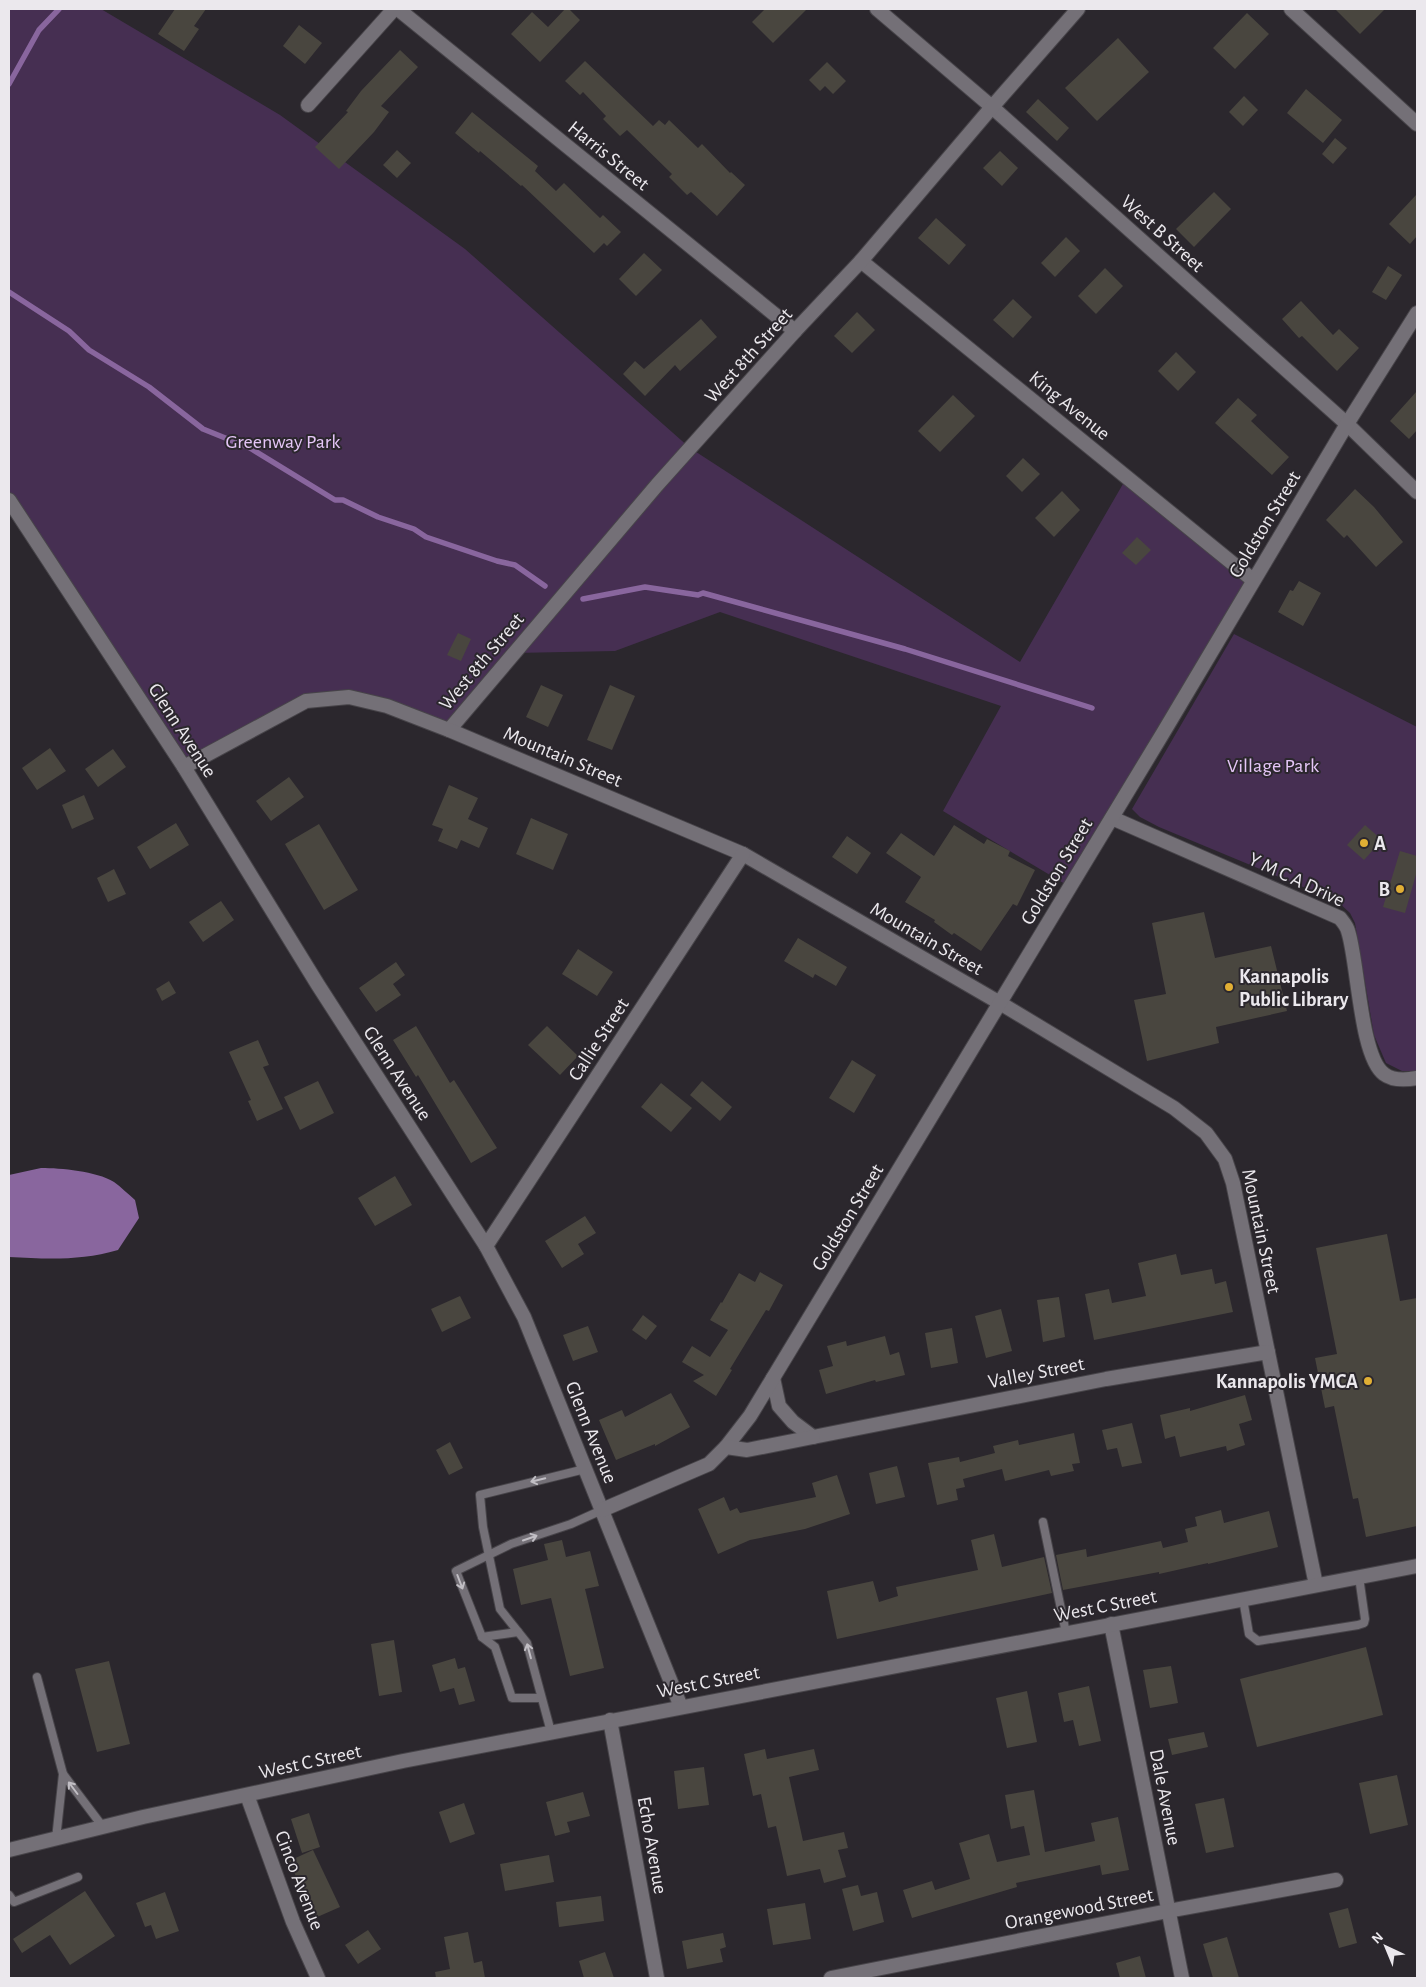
<svg xmlns="http://www.w3.org/2000/svg" width="1426" height="1987" viewBox="0 0 1426 1987" font-family="'Alegreya Sans',sans-serif">
<style>
.green{fill:#462f52}
.water{fill:#89669e}
.lines{fill:none;stroke-linecap:round;stroke-linejoin:round}
.stream{stroke:#89669e;stroke-width:5.5}
.building{fill:#49463f}
.service-casing{stroke:#474449;stroke-width:10}
.minor-casing{stroke:#474449;stroke-width:16}
.tertiary-casing{stroke:#474449;stroke-width:16}
.secondary-casing{stroke:#474449;stroke-width:16}
.service{stroke:#747077;stroke-width:8}
.minor{stroke:#747077;stroke-width:14}
.tertiary{stroke:#747077;stroke-width:14}
.secondary{stroke:#747077;stroke-width:14}
.oneway{stroke:#c1bec4}
.poi-dot{fill:#e1af34;stroke:#2b272d;stroke-width:2}
.labels{text-anchor:middle;stroke-width:4;stroke-linejoin:round;paint-order:stroke}
.street-label{font-size:20px;fill:#ebe8ed;stroke:#2b272d}
.park-label{font-size:20px;fill:#e5c6f7;stroke:#2b272d}
.poi-label{font-size:20px;font-weight:bold;fill:#ebe8ed;stroke:#2b272d;text-anchor:start}
</style>
<rect width="100%" height="100%" fill="#2b272d"/>
<!-- green -->
<g class="green">
<path d="M9 9H101L280 115 465 249 690 448 1020 662 1127 477 1253 580 1070 887 943 811 1001 706 720 612 615 651 514 653 449 730 376 703 306 701 184 767 9 500Z"/>
<path d="M1234 634 1417 727V1071H1402L1386 1063 1374 1035 1355 923 1350 913 1337 901 1159 827 1140 817 1132 809Z"/>
</g>
<!-- water -->
<path class="water" d="M41 1168C61 1168 96 1171 114 1182 121 1187 128 1194 135 1200L139 1218 118 1250C80 1261 47 1259 9 1257V1175Z"/>
<g class="lines">
<!-- stream -->
<g class="stream">
<path d="M9 84 39 30 59 9"/>
<path d="M9 292 69 331 89 350 149 387 203 429 250 448 335 500H343L378 517 414 529 426 537 497 561 515 565 545 586"/>
<path d="M583 599 645 587 698 595 703 593 905 649 1092 708"/>
</g>
</g>
<!-- building -->
<g class="building">
<path d="M175 9H206L194 26 199 29 184 51 158 34Z"/>
<path d="M565 9H569L580 20 540 62 511 34 532 12 548 27Z"/>
<path d="M765 9H807L773 43 752 22Z"/>
<path d="M1335 9H1385L1360 34Z"/>
<path d="M1247 13 1269 34 1235 69 1213 48Z"/>
<path d="M299 25 322 43 305 64 283 46Z"/>
<path d="M1118 38 1149 72 1097 121 1065 88Z"/>
<path d="M400 50 418 67 381 106 389 112 374 132 339 169 315 147 348 112 346 111 361 91Z"/>
<path d="M585 61 653 126 659 120 665 125 669 120 698 148 702 144 730 173 731 172 745 185 717 216 691 192 687 195 669 177 672 174 627 130 620 136 603 119 606 116 583 92 580 95 565 81Z"/>
<path d="M827 62 846 81 833 94 825 86 820 91 809 80Z"/>
<path d="M1306 89 1342 120 1323 143 1287 113Z"/>
<path d="M1244 96 1258 110 1243 126 1229 112Z"/>
<path d="M1038 99 1069 128 1057 141 1026 112Z"/>
<path d="M472 112 538 166 535 171 556 191 564 183 600 218 603 215 621 232 607 246 604 243 594 253 522 185 521 186 480 151 479 153 455 133Z"/>
<path d="M1335 138 1347 148 1333 164 1322 154Z"/>
<path d="M397 150 411 163 397 178 383 165Z"/>
<path d="M1000 151 1018 168 1002 186 983 168Z"/>
<path d="M1214 192 1231 209 1194 247 1176 229Z"/>
<path d="M1417 194V236L1410 244 1389 224Z"/>
<path d="M936 218 966 245 949 265 918 238Z"/>
<path d="M1066 237 1080 251 1055 277 1041 263Z"/>
<path d="M644 253 662 270 636 296 619 279Z"/>
<path d="M1388 266 1402 275 1386 300 1372 292Z"/>
<path d="M1105 268 1123 286 1096 314 1078 296Z"/>
<path d="M1013 299 1032 317 1013 338 993 320Z"/>
<path d="M1301 301 1333 335 1339 329 1359 348 1337 371 1302 336 1299 338 1282 319Z"/>
<path d="M857 312 875 330 852 353 834 336Z"/>
<path d="M701 319 717 337 680 371 675 365 645 396 623 374 635 361 644 369Z"/>
<path d="M1176 352 1196 372 1178 391 1158 371Z"/>
<path d="M1417 391V430L1409 439 1390 421Z"/>
<path d="M953 395 975 416 940 452 918 431Z"/>
<path d="M1238 398 1257 415 1251 421 1289 457 1272 475 1215 423Z"/>
<path d="M1023 458 1040 474 1022 492 1006 476Z"/>
<path d="M1355 489 1374 507 1403 542 1376 567 1347 535 1344 538 1326 520Z"/>
<path d="M1062 491 1080 510 1054 537 1035 518Z"/>
<path d="M1137 537 1151 550 1136 565 1122 553Z"/>
<path d="M1299 581 1321 593 1303 626 1278 612 1290 590 1293 591Z"/>
<path d="M458 633 471 639 461 661 447 655Z"/>
<path d="M541 685 563 695 548 727 526 717Z"/>
<path d="M610 685 635 696 612 750 587 740Z"/>
<path d="M50 748 66 771 37 790 22 768Z"/>
<path d="M113 749 126 767 98 787 85 769Z"/>
<path d="M289 777 304 797 271 821 256 801Z"/>
<path d="M449 785 478 798 468 819 488 828 479 848 461 840 457 849 438 841 443 829 432 825Z"/>
<path d="M84 795 94 819 72 829 62 805Z"/>
<path d="M531 818 568 834 553 870 516 854Z"/>
<path d="M176 823 189 845 150 869 137 847Z"/>
<path d="M319 824 358 890 324 910 285 844Z"/>
<path d="M954 825 984 844 987 839 1010 851 1008 856 1035 870 1017 906 1013 904 981 951 954 933 952 935 934 922 935 920 905 902 921 877 886 853 901 833 934 856Z"/>
<path d="M1365 825 1382 840 1364 860 1347 845Z"/>
<path d="M847 836 871 853 857 874 832 857Z"/>
<path d="M1400 851 1417 856V871L1405 913 1383 907Z"/>
<path d="M114 869 126 894 108 902 97 878Z"/>
<path d="M221 901 234 920 203 942 189 922Z"/>
<path d="M1204 912 1215 958 1271 946 1287 1011 1216 1027 1219 1043 1147 1061 1134 1000 1166 994 1152 923Z"/>
<path d="M798 938 847 967 836 986 815 974 813 978 784 961Z"/>
<path d="M578 949 613 972 597 996 562 974Z"/>
<path d="M396 962 405 975 393 984 401 995 376 1012 359 988Z"/>
<path d="M169 981 176 993 162 1001 156 989Z"/>
<path d="M416 1026 450 1083 454 1080 497 1148 471 1163 418 1075 416 1077 393 1040Z"/>
<path d="M547 1026 578 1056 560 1075 528 1045Z"/>
<path d="M258 1040 269 1065 263 1067 283 1109 257 1121 248 1101 251 1100 229 1052Z"/>
<path d="M852 1060 876 1075 854 1113 829 1098Z"/>
<path d="M318 1081 334 1113 300 1130 284 1097Z"/>
<path d="M702 1081 732 1107 720 1121 690 1095Z"/>
<path d="M661 1083 692 1108 671 1132 641 1107Z"/>
<path d="M395 1176 412 1205 375 1226 358 1198Z"/>
<path d="M585 1216 596 1233 578 1244 584 1254 562 1268 545 1241Z"/>
<path d="M1387 1234 1400 1301 1417 1298V1526L1366 1537 1358 1498 1353 1499 1334 1406 1325 1408 1315 1358 1337 1354 1316 1248Z"/>
<path d="M1176 1254 1181 1275 1212 1269 1215 1284 1226 1281 1233 1312 1094 1340 1085 1294 1109 1289 1112 1303 1146 1296 1138 1263Z"/>
<path d="M760 1272 783 1285 769 1311 766 1310 730 1369 732 1370 716 1396 693 1381 704 1375 682 1362 692 1346 710 1357 728 1330 710 1320 721 1302 722 1303 739 1273 755 1282Z"/>
<path d="M460 1296 471 1318 442 1332 431 1309Z"/>
<path d="M1059 1297 1065 1337 1043 1342 1037 1300Z"/>
<path d="M1001 1309 1012 1351 986 1358 975 1316Z"/>
<path d="M643 1315 657 1326 646 1340 632 1330Z"/>
<path d="M588 1326 598 1352 573 1361 563 1335Z"/>
<path d="M952 1328 958 1363 931 1368 925 1333Z"/>
<path d="M885 1336 890 1355 899 1352 905 1375 876 1382 875 1380 826 1394 819 1370 833 1366 827 1346 846 1341 847 1346Z"/>
<path d="M671 1393 690 1427 655 1446V1444L616 1460 599 1420 622 1410 625 1417Z"/>
<path d="M1245 1395 1252 1420 1239 1424 1245 1445 1227 1451 1226 1446 1180 1457 1175 1436 1165 1439 1160 1415 1190 1408V1411Z"/>
<path d="M1132 1423 1142 1463 1122 1467 1117 1448 1107 1450 1102 1430Z"/>
<path d="M1074 1433 1080 1463 1072 1464 1074 1471 1051 1476 1049 1470 1005 1481 1002 1469 963 1479 965 1487 956 1489 958 1500 937 1505 928 1463 959 1457 960 1462 995 1453 993 1446 1018 1440 1019 1445Z"/>
<path d="M450 1442 463 1468 449 1475 436 1450Z"/>
<path d="M897 1466 905 1497 876 1504 869 1473Z"/>
<path d="M837 1475 850 1514 805 1529 750 1540 718 1554 698 1509 724 1497 730 1511 737 1508 740 1513 816 1497 812 1483Z"/>
<path d="M1221 1510 1224 1523 1269 1511 1278 1547 1208 1564V1563L1159 1574V1572L1063 1590 1056 1555 1086 1549 1087 1557 1161 1541 1163 1548 1188 1542 1185 1529 1197 1526 1195 1517Z"/>
<path d="M994 1534 1002 1567 1044 1557 1052 1593 837 1639 827 1591 873 1581 879 1602 898 1596 896 1587 978 1570 971 1540Z"/>
<path d="M562 1540 566 1557 590 1551 599 1586 585 1589 604 1668 570 1676 551 1598 521 1605 513 1569 548 1560 544 1544Z"/>
<path d="M394 1640 402 1692 379 1696 371 1644Z"/>
<path d="M1366 1647 1383 1715 1257 1747 1240 1679Z"/>
<path d="M455 1658 458 1669 465 1667 475 1701 459 1705 454 1688 440 1692 432 1665Z"/>
<path d="M109 1661 130 1744 97 1752 75 1669Z"/>
<path d="M1171 1666 1178 1703 1150 1708 1143 1670Z"/>
<path d="M1089 1686 1101 1741 1079 1746 1073 1720 1064 1722 1058 1693Z"/>
<path d="M1027 1691 1037 1742 1007 1748 996 1698Z"/>
<path d="M1204 1732 1208 1747 1172 1755 1168 1739Z"/>
<path d="M765 1749 767 1759 814 1749 819 1770 789 1777 803 1841 844 1832 848 1848 838 1850 846 1877 824 1883 820 1869 787 1876 776 1826 768 1828 761 1794 753 1796 744 1754Z"/>
<path d="M704 1767 709 1805 678 1809 674 1771Z"/>
<path d="M1397 1775 1408 1825 1370 1834 1359 1783Z"/>
<path d="M1034 1790 1045 1852 1095 1841 1091 1823 1118 1817 1129 1870 1102 1875 1100 1865 1016 1883 1017 1887 912 1918 903 1890 932 1881 935 1890 970 1879 959 1843 989 1834 997 1862 1030 1855 1024 1826 1011 1829 1005 1795Z"/>
<path d="M583 1792 590 1816 567 1822 570 1832 555 1836 546 1802Z"/>
<path d="M1224 1798 1234 1847 1206 1853 1195 1804Z"/>
<path d="M464 1803 475 1834 450 1843 439 1812Z"/>
<path d="M309 1813 320 1847 302 1853 291 1819Z"/>
<path d="M313 1850 340 1907 315 1918 289 1861Z"/>
<path d="M549 1855 554 1882 505 1891 500 1864Z"/>
<path d="M858 1885 861 1896 877 1892 884 1922 853 1931 842 1889Z"/>
<path d="M85 1891 115 1936 70 1965 50 1935 22 1953 13 1939Z"/>
<path d="M165 1892 179 1931 156 1939 151 1925 145 1927 136 1903Z"/>
<path d="M601 1896 604 1921 559 1927 556 1902Z"/>
<path d="M805 1903 811 1939 773 1945 767 1909Z"/>
<path d="M1348 1908 1357 1943 1339 1948 1329 1913Z"/>
<path d="M368 1930 381 1949 358 1964 345 1945Z"/>
<path d="M468 1932 474 1963 482 1961 485 1978H436L435 1972 450 1969 444 1937Z"/>
<path d="M723 1933 726 1947 720 1949 723 1962 687 1969 682 1941Z"/>
<path d="M1227 1937 1239 1978H1213L1203 1944Z"/>
<path d="M605 1952 614 1978H584L579 1961Z"/>
<path d="M1140 1956 1146 1978H1120L1116 1963Z"/>
</g>
<g class="lines">
<!-- service casing -->
<g class="service-casing">
<g id="service">
<path d="M1043 1522 1066 1633"/>
<path d="M1243 1599 1249 1634 1258 1641 1358 1625 1364 1623 1365 1619 1359 1577"/>
<path d="M482 1637 518 1632"/>
<path d="M37 1677 63 1774"/>
<path d="M541 1698H512L495 1647 482 1637 456 1571 511 1544 571 1524 602 1510"/>
<path d="M551 1732 527 1643 500 1609 483 1527 480 1495 585 1469"/>
<path d="M56 1839 63 1774 103 1827"/>
<path d="M9 1895 14 1902 78 1877"/>
</g>
</g>
<!-- minor casing -->
<g class="minor-casing">
<g id="minor">
<path d="M398 9 795 331"/>
<path d="M877 9 992 107 1347 424 1417 492"/>
<path d="M308 105 394 9"/>
<path d="M861 261 1253 580"/>
<path d="M9 500 184 767 318 985 486 1246 524 1317 681 1707"/>
<path d="M449 730 657 485 795 331 861 261 992 107 1078 9"/>
<path d="M184 767 306 701 349 697 387 706 449 730 743 854 1000 1003 1174 1108 1206 1133 1225 1159 1233 1183 1316 1585"/>
<path d="M1112 818 1340 918C1343 922 1347 926 1348 931 1358 960 1360 1057 1384 1074 1393 1081 1406 1080 1417 1078"/>
<path d="M486 1246 743 854"/>
<path d="M773 1378 779 1406 793 1422 813 1437 1106 1379 1268 1352"/>
<path d="M726 1447 750 1416 1163 733 1347 424 1417 313"/>
<path d="M602 1510 709 1464 726 1447 747 1450 813 1437"/>
<path d="M1111 1624 1182 1978"/>
<path d="M610 1720 657 1978"/>
<path d="M247 1795 293 1922 318 1978"/>
<path d="M831 1978 1168 1911 1336 1880"/>
</g>
</g>
<!-- tertiary casing -->
<g class="tertiary-casing">
<path id="tertiary" d="M1291 9 1417 124"/>
</g>
<!-- secondary casing -->
<g class="secondary-casing">
<path id="secondary" d="M9 1850 143 1817 403 1761 1417 1566"/>
</g>
<!-- service -->
<use href="#service" class="service"/>
<!-- minor -->
<use href="#minor" class="minor"/>
<!-- tertiary -->
<use href="#tertiary" class="tertiary"/>
<!-- secondary -->
<use href="#secondary" class="secondary"/>
</g>
<!-- one-way arrows -->
<defs><path id="oneway-shaft" d="M-6 0H5M1.5-3L5.5 0L1.5 3" fill="none" stroke-width="1.6" stroke-linecap="round" stroke-linejoin="round" transform="scale(1.25)"/></defs>
<g class="oneway">
<use href="#oneway-shaft" transform="translate(538 1480) rotate(166)"/>
<use href="#oneway-shaft" transform="translate(530 1538) rotate(-19)"/>
<use href="#oneway-shaft" transform="translate(460 1582) rotate(69)"/>
<use href="#oneway-shaft" transform="translate(529 1651) rotate(-105)"/>
<use href="#oneway-shaft" transform="translate(73 1788) rotate(-127)"/>
</g>
<!-- markers -->
<g class="poi-dot">
<circle cx="1364" cy="843" r="5"/>
<circle cx="1400" cy="889" r="5"/>
<circle cx="1229" cy="987" r="5"/>
<circle cx="1368" cy="1381" r="5"/>
</g>
<g class="labels">
<!-- street labels -->
<g class="street-label">
<text transform="translate(609 155) rotate(39)" y="7">Harris Street</text>
<text transform="translate(1163 233) rotate(42)" y="7">West B Street</text>
<text transform="translate(748 355) rotate(-48)" y="7">West 8th Street</text>
<text transform="translate(1070 405) rotate(39)" y="7">King Avenue</text>
<text transform="translate(1264 524) rotate(-59)" y="7">Goldston Street</text>
<text transform="translate(481 661) rotate(-50)" y="7">West 8th Street</text>
<text transform="translate(183 730) rotate(57)" y="7">Glenn Avenue</text>
<text transform="translate(563 756) rotate(23)" y="7">Mountain Street</text>
<text transform="translate(1056 871) rotate(-59)" y="7">Goldston Street</text>
<text transform="translate(1297 879) rotate(25)" y="7">Y M C A Drive</text>
<text transform="translate(927 938) rotate(30)" y="7">Mountain Street</text>
<text transform="translate(598 1039) rotate(-57)" y="7">Callie Street</text>
<text transform="translate(398 1073) rotate(57)" y="7">Glenn Avenue</text>
<text transform="translate(847 1217) rotate(-59)" y="7">Goldston Street</text>
<text transform="translate(1262 1231) rotate(78)" y="7">Mountain Street</text>
<text transform="translate(1036 1372) rotate(-11)" y="7">Valley Street</text>
<text transform="translate(592 1432) rotate(68)" y="7">Glenn Avenue</text>
<text transform="translate(1105 1605) rotate(-11)" y="7">West C Street</text>
<text transform="translate(708 1681) rotate(-11)" y="7">West C Street</text>
<text transform="translate(310 1761) rotate(-12)" y="7">West C Street</text>
<text transform="translate(1166 1797) rotate(79)" y="7">Dale Avenue</text>
<text transform="translate(653 1845) rotate(80)" y="7">Echo Avenue</text>
<text transform="translate(300 1880) rotate(69)" y="7">Cinco Avenue</text>
<text transform="translate(1079 1908) rotate(-11)" y="7">Orangewood Street</text>
</g>
<!-- park labels -->
<g class="park-label">
<text x="283" y="448">Greenway Park</text>
<text x="1273" y="772">Village Park</text>
</g>
<!-- poi labels -->
<g class="poi-label">
<text x="1374" y="850">A</text>
<text x="1390" y="896" text-anchor="end">B</text>
<text x="1239" y="983">Kannapolis<tspan x="1239" dy="23">Public Library</tspan></text>
<text x="1358" y="1388" text-anchor="end">Kannapolis YMCA</text>
</g>
</g>
<!-- border -->
<rect width="1426" height="1987" fill="none" stroke="#ebe8ed" stroke-width="20"/>
<!-- north arrow -->
<g transform="translate(1386 1947) rotate(316)" stroke="#2b272d" stroke-width="4" paint-order="stroke">
<path d="M0-4L9 19L0 12L-9 19Z" fill="#ebe8ed"/>
<text y="-8" font-size="14" font-weight="bold" text-anchor="middle" fill="#ebe8ed">N</text>
</g>
</svg>
